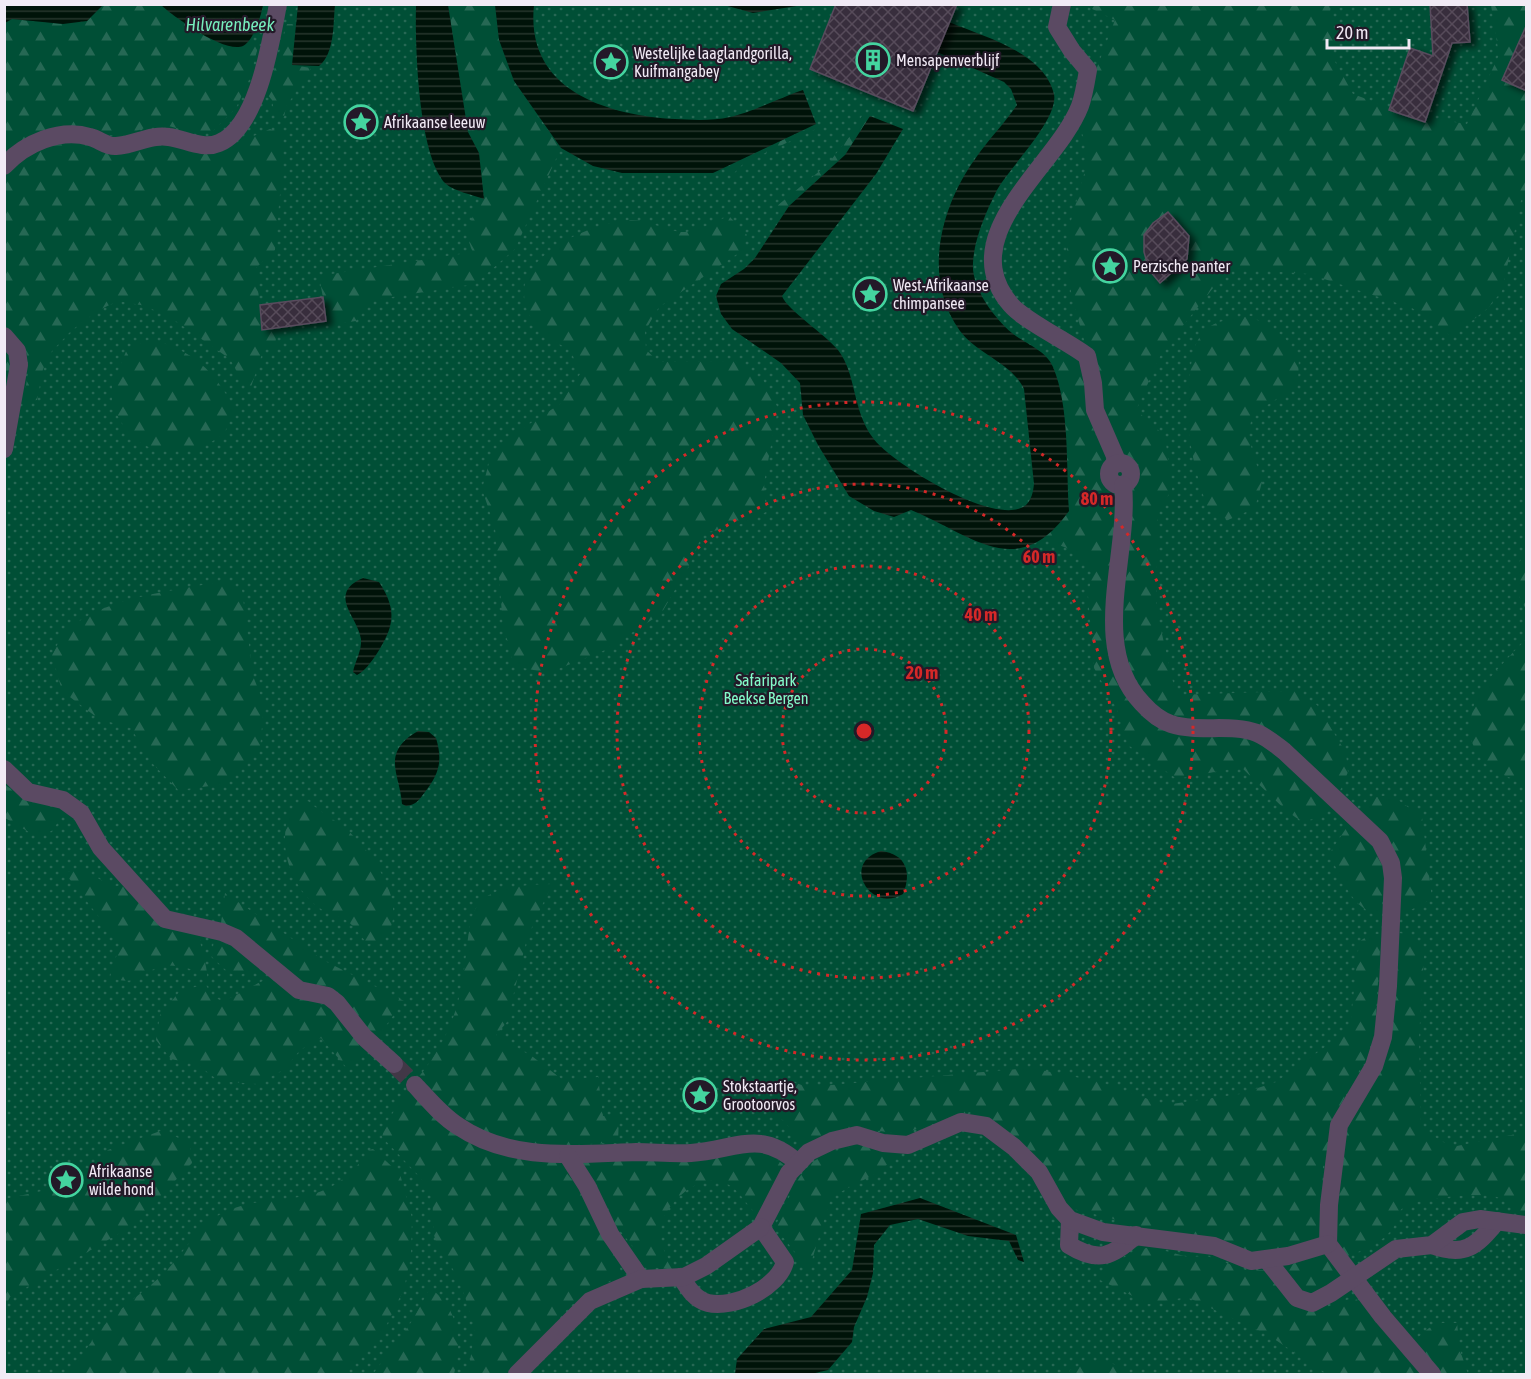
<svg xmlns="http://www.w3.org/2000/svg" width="1531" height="1379" viewBox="0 0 1531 1379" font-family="'Asap Condensed',sans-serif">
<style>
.grass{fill:url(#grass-dots)}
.forest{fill:url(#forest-firs)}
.water{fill:url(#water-rules)}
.building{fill:url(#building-cross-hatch);stroke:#584c5d;stroke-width:1.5;filter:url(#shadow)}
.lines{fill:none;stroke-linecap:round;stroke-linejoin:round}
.pedestrian-tunnel{stroke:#423847;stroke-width:18;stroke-dasharray:18 9;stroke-linecap:butt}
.pedestrian{stroke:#5b4a63;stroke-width:18}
.ring{fill:none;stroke:#d62828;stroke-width:3;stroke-dasharray:3 6}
.labels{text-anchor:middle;stroke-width:4.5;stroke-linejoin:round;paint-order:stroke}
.poi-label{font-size:16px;fill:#f1eaf5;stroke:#231928;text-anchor:start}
.park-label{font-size:16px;fill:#83fbc9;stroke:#231928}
.water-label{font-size:18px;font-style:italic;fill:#76eebd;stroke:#231928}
.centre{fill:#d62828;stroke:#231928;stroke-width:3}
.ring-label{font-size:18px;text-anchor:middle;font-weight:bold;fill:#d62828;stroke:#231928;stroke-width:4.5;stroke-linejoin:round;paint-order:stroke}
</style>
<defs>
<pattern id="grass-dots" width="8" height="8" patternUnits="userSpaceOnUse" patternTransform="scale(1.5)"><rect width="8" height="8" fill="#004f36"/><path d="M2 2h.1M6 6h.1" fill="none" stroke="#266854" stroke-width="1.8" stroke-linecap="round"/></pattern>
<pattern id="forest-firs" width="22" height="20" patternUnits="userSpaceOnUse" patternTransform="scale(1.5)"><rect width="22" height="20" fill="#004f36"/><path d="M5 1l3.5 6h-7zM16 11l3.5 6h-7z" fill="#266854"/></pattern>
<pattern id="water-rules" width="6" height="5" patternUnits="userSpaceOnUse" patternTransform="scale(1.5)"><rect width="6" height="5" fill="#001309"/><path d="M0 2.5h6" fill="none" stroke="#26362d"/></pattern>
<pattern id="building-cross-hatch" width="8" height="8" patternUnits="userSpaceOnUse" patternTransform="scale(1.5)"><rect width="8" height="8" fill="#392d3e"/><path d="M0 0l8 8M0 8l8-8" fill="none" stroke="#564c5a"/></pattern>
<filter id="shadow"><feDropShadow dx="6" dy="4" stdDeviation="3" flood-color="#0009"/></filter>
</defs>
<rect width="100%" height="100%" fill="#231928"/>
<!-- grass -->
<rect class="grass" x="5" y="5" width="1521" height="1369"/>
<!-- forest -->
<g class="forest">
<path d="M103 5H161C180 22 225 56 249 42L258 47 249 80 236 108 212 132 198 134 165 125 150 126 123 136 107 135 78 125 29 138 5 157V23L11 19 63 24 87 21Z"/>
<path d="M448 5H495L499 41 541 123 561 148 515 249 475 284 367 301 356 321 328 325 319 276 473 252C463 234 472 213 484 199L479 153 468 132Z"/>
<path d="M1088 5H1329L1334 29 1333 58 1353 94 1409 115 1467 124 1499 55 1491 5H1526V191L1521 201 1502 291 1488 308 1452 337 1412 308 1309 274 1229 268 1162 352 1136 410 1165 436 1172 489 1158 512 1156 608 1176 695 1295 691 1317 705 1346 753 1348 772 1339 793 1291 748 1178 721 1154 708 1126 664 1118 618 1131 490C1143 481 1142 475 1138 461L1122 454 1111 439 1090 349 1085 343 1072 298 1067 266V235L1086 167V144L1077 120 1115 20 1088 7Z"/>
<path d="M287 24H295L292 65 311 68 286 107 284 117H275L272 100 265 92 272 78Z"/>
<path d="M863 114 870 116 845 155 784 213 772 210 827 165 850 136Z"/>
<path d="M816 124 818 128 744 163 734 173 725 168Z"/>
<path d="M270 129 281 133V183L275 250 256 268 262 330 277 328 275 347 264 348 249 393 230 359 177 322 146 306 118 301 99 310 72 330 52 351 43 369 37 400 23 403C29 366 36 351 5 326V179L20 161 50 145 85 143 117 154 131 153 144 145 159 143 213 153Z"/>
<path d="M729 216 747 235 743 250 659 307 645 331 646 350 659 362 735 361 763 380 778 408 764 483 766 512 734 527 703 533 690 564 661 614 603 651 548 673 514 666 503 626 495 528 482 489 490 459 511 436 560 404 580 374 571 351C547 337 523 322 524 290 527 250 597 221 632 220 649 220 671 233 686 232 699 231 716 221 729 216Z"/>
<path d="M1251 316 1283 336 1299 356 1298 383 1271 403 1253 412 1248 436 1262 482 1255 508 1228 520 1207 507C1191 456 1184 428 1190 375 1191 363 1193 346 1201 335 1211 320 1235 318 1251 316Z"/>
<path d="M151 339C195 352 212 369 235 409L224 434 200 449 156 451 130 437 112 406V386L127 349Z"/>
<path d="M5 344 14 354 5 411Z"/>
<path d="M1066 348 1079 358 1093 428 1106 459 1102 474 1106 487 1116 491V676L1122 690 1135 707 1249 738 1273 749 1329 807C1321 814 1312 823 1301 820 1290 817 1252 777 1241 767L1177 779 1128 745 1117 709 1094 668 1088 596 1092 574 1078 552 1042 539 1069 511 1063 408 1053 366 1061 352Z"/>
<path d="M1526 558V609C1515 592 1513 577 1521 559Z"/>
<path d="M223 581 242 590 253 676 264 704 260 749 226 784 178 790 151 762 131 728 99 719 62 691 52 655C56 648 60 637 66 631 107 595 173 592 223 581Z"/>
<path d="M1526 639V782C1481 773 1459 745 1476 699 1482 683 1514 652 1526 639Z"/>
<path d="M4 784 29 803 66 809 53 830 39 838 5 818Z"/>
<path d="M1391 795 1422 817 1432 899 1399 916V902L1360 810 1369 798Z"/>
<path d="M308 801C320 812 334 819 346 829 368 848 397 888 393 918 392 929 386 935 379 942L368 944C361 937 354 925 346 920 338 916 328 914 321 909 289 888 274 838 294 805Z"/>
<path d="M1349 824C1368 841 1387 856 1385 883 1384 894 1381 905 1382 916 1352 911 1342 878 1329 854Z"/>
<path d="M85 870 112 887 123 885 164 924 200 937C200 952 211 972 206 985L212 996 222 1001C239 996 253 984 270 978L297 996 329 1007 358 1043 367 1047 346 1067 321 1038 300 1050 285 1069 257 1084 219 1081 198 1065 171 1059 156 1040 160 1015 180 991 206 984 198 971C185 968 173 963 159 967 138 975 134 987 110 977L120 944 64 872Z"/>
<path d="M552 884 527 938 507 1022 496 1035 533 1057 563 1080 598 1077 603 1116 619 1114 618 1143C592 1143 566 1146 540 1146 490 1145 451 1110 417 1079 440 1051 454 1024 461 989 476 915 454 886 552 884Z"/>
<path d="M225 893 323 960 404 1001 376 1039 369 1033 370 1030 327 989 294 978 221 923Z"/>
<path d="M1399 933C1413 933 1420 942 1424 955L1419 1038 1421 1129 1452 1147 1526 1132V1217C1513 1214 1509 1202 1497 1197 1482 1192 1419 1198 1406 1206 1395 1212 1398 1220 1393 1228 1383 1243 1361 1250 1346 1258L1335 1235 1343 1131 1362 1092Z"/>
<path d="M1370 934H1381L1375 1029 1368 1055 1336 1113 1323 1167 1321 1236 1315 1242 1262 1256 1204 1236 1146 1232 1111 1218 1073 1209 1066 1203 1045 1167 1030 1150 993 1121 970 1112 901 1134 858 1128 806 1148 784 1121 771 1113 783 1079 808 1087 1031 1068 1100 1082 1165 1105 1240 1094 1276 1082 1346 1032 1351 1019 1359 942Z"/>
<path d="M214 938 244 953 258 967C233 980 233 977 212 957Z"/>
<path d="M409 1088 479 1147 526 1160 558 1162 580 1190 619 1261 621 1274 570 1306 543 1338 507 1374H468L475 1329 461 1284 450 1264 439 1252 434 1235 432 1195 419 1176 382 1137 385 1125Z"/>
<path d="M163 1130 190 1144 192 1163 132 1226 10 1297 5 1307V1199L74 1184 108 1150Z"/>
<path d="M866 1145 904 1152 875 1174 831 1197 809 1270 775 1227C801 1175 801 1152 866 1145Z"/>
<path d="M373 1149 400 1174 412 1218 411 1254 404 1289 386 1326 346 1374H71C81 1356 93 1338 107 1322 125 1303 148 1290 166 1271 183 1254 198 1226 219 1215 276 1185 323 1219 369 1150Z"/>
<path d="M744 1150 767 1151 786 1167 758 1215C746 1206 740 1189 725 1183 698 1171 661 1207 660 1232 660 1247 668 1258 675 1270L652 1267 638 1253 614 1223 602 1193 581 1162Z"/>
<path d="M1151 1247 1188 1257 1207 1256 1246 1270H1264C1279 1287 1295 1318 1324 1308 1335 1305 1344 1298 1356 1299L1423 1374H1327L1268 1335 1187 1297 1149 1304 1100 1280C1115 1263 1127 1251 1151 1247Z"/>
<path d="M1312 1254H1328L1342 1275 1318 1295 1298 1292 1283 1269Z"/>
<path d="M430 1288C459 1309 463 1342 454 1374H373L412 1321Z"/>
<path d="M1442 1323H1457L1460 1350 1468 1374H1439L1414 1341 1429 1328Z"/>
<path d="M1088 1362C1103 1362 1117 1360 1125 1374H1070V1370Z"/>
</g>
<!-- water -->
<g class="water">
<path d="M4 5 5 4 103 5 87 21 63 24 12 19 5 23Z"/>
<path d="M161 5H263C261 16 254 40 243 46 225 54 174 17 161 5Z"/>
<path d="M298 5H335C333 24 335 53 319 66L292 65Z"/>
<path d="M416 5H448L468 132 479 153 484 199C473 195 454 191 446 184 418 156 415 44 416 5Z"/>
<path d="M495 5H534C525 90 606 115 675 119 692 120 713 121 730 117 750 113 782 97 803 90L816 124 713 173H622L593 166 561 148 514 81 499 40Z"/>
<path d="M724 5H803L753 13Z"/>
<path d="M949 22C984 37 1044 52 1054 94 1059 119 1009 168 997 190 986 212 974 239 973 263 971 287 994 318 1012 333 1025 344 1046 350 1053 367 1070 407 1066 468 1069 511 1018 583 972 535 911 510L894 517 874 511 849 496 818 445 803 415 800 383 781 363 732 329 721 314 716 296 721 284 744 269 755 258 789 206 845 155 870 116 903 129 876 174 782 296C787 310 825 334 838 350 857 375 852 410 873 438 891 463 998 529 1026 505 1032 499 1033 492 1034 484L1024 389C1012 363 977 354 960 331 922 279 940 208 975 159 988 140 1004 124 1017 105L1011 89 1004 82 937 52Z"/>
<path d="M363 578 379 582C398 611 394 627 376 655 371 662 365 671 357 675L353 672C355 661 362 651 361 639 359 618 326 594 363 578Z"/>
<path d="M418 731 429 732 436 738C443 761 439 774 425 792 419 800 416 805 406 806L402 804C400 774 380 753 418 731Z"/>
<path d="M881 851C906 854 912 872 903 894 871 914 840 863 881 851Z"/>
<path d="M920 1198 1016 1235 1024 1262 1018 1260 1009 1241 968 1236 918 1219 890 1225 874 1245 873 1273 867 1297 854 1327 852 1342 828 1370 811 1374H735L737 1359 764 1329 811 1317 852 1270 861 1214Z"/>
</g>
<!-- building -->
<g class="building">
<path d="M836 4H957L913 111 810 69Z"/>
<path d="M1430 4H1467L1470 42 1452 43 1425 122 1389 110 1410 48 1433 56Z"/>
<path d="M1527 24V91L1502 80Z"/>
<path d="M1168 212 1189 236 1187 259 1160 283 1149 270 1144 252V235L1153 223Z"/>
<path d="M323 297 326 321 262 330 260 305Z"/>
</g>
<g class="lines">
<!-- pedestrian-tunnel -->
<path class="pedestrian-tunnel" d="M394 1064 415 1085"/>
<!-- pedestrian -->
<g class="pedestrian">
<path d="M1062 4 1057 27 1072 51 1088 70C1086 82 1084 95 1080 106 1057 166 951 235 1011 305 1025 321 1067 341 1087 356L1093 383 1095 410 1118 463"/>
<path d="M4 166C25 143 60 128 90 137 99 139 107 147 116 146 135 145 150 134 169 137 185 139 203 150 219 143 258 127 271 41 278 4"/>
<path d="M4 336 17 351 19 365 4 449"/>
<circle cx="1120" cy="474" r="11"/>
<path d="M1123 485C1130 555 1088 646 1142 703 1150 712 1159 720 1171 724 1199 733 1231 723 1257 733 1267 737 1276 745 1284 751L1380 841 1391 863 1393 878 1388 986 1383 1037 1374 1066 1339 1125 1329 1205 1328 1244 1383 1317 1432 1374"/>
<path d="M4 769 28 792 63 800 81 813 101 848 165 919 222 932 236 938 299 990 328 996 337 1003 364 1037 394 1064"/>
<path d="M415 1085C428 1099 442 1116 458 1126 511 1162 575 1154 636 1152 654 1152 672 1154 691 1153 736 1150 759 1128 798 1163"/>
<path d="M568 1156 587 1186 610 1234 641 1279"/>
<path d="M1070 1220 1069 1245C1098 1263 1112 1257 1136 1235"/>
<path d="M1432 1245C1464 1257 1476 1247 1497 1221"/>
<path d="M1267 1260 1297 1298 1312 1303 1331 1293 1396 1249 1432 1245 1463 1222 1480 1219 1526 1225"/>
<path d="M681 1277C688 1288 695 1300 708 1303 734 1309 778 1288 785 1262L761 1227 789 1173 809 1152 832 1141 857 1135 883 1143 908 1145 961 1122 986 1126 1014 1147 1039 1172 1059 1208 1070 1220 1103 1232 1214 1246 1251 1261 1288 1256 1328 1244"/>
<path d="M517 1374 590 1301 641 1279 684 1277 706 1266 761 1227"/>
</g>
</g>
<!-- distance rings -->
<g class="ring">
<circle cx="864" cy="731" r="82"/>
<circle cx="864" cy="731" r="165"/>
<circle cx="864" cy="731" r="247"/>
<circle cx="864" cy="731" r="329"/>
</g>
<!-- icons -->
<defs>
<g id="building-ring" transform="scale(1.725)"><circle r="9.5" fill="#231928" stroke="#44d49f" stroke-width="1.5"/><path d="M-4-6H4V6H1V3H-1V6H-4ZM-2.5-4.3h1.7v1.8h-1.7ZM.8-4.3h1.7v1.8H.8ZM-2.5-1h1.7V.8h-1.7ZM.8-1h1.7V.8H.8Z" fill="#44d49f"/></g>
<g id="sight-ring" transform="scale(1.725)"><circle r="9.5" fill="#231928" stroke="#44d49f" stroke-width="1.5"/><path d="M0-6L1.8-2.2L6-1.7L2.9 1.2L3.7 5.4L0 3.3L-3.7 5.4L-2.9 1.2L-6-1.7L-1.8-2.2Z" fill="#44d49f"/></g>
</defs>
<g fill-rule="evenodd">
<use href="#building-ring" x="873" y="60"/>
<use href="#sight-ring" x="611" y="62"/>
<use href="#sight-ring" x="361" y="122"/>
<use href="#sight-ring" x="1110" y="266"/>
<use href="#sight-ring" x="870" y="294"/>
<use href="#sight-ring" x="700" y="1095"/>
<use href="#sight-ring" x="66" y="1180"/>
</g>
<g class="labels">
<!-- poi labels -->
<g class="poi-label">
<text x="634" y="59">Westelijke laaglandgorilla,<tspan x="634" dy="18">Kuifmangabey</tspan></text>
<text x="896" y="66">Mensapenverblijf</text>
<text x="384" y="128">Afrikaanse leeuw</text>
<text x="1133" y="272">Perzische panter</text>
<text x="893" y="291">West-Afrikaanse<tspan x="893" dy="18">chimpansee</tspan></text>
<text x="723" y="1092">Stokstaartje,<tspan x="723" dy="18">Grootoorvos</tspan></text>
<text x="89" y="1177">Afrikaanse<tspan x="89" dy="18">wilde hond</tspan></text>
</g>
<!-- park labels -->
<g class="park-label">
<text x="766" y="686">Safaripark<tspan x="766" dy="18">Beekse Bergen</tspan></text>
</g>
<!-- water labels -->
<g class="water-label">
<text x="230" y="31">Hilvarenbeek</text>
</g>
</g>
<circle cx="864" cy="731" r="9" class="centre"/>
<g class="ring-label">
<text x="1097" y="505">80 m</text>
<text x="1039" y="563">60 m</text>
<text x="981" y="621">40 m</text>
<text x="922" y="679">20 m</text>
</g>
<!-- border -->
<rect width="1531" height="1379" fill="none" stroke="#f1eaf5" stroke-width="12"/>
<!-- scale -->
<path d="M1327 39v9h82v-9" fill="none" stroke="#f1eaf5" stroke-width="3"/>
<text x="1336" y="39" font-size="18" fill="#f1eaf5" stroke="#231928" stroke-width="4.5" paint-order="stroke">20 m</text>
</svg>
